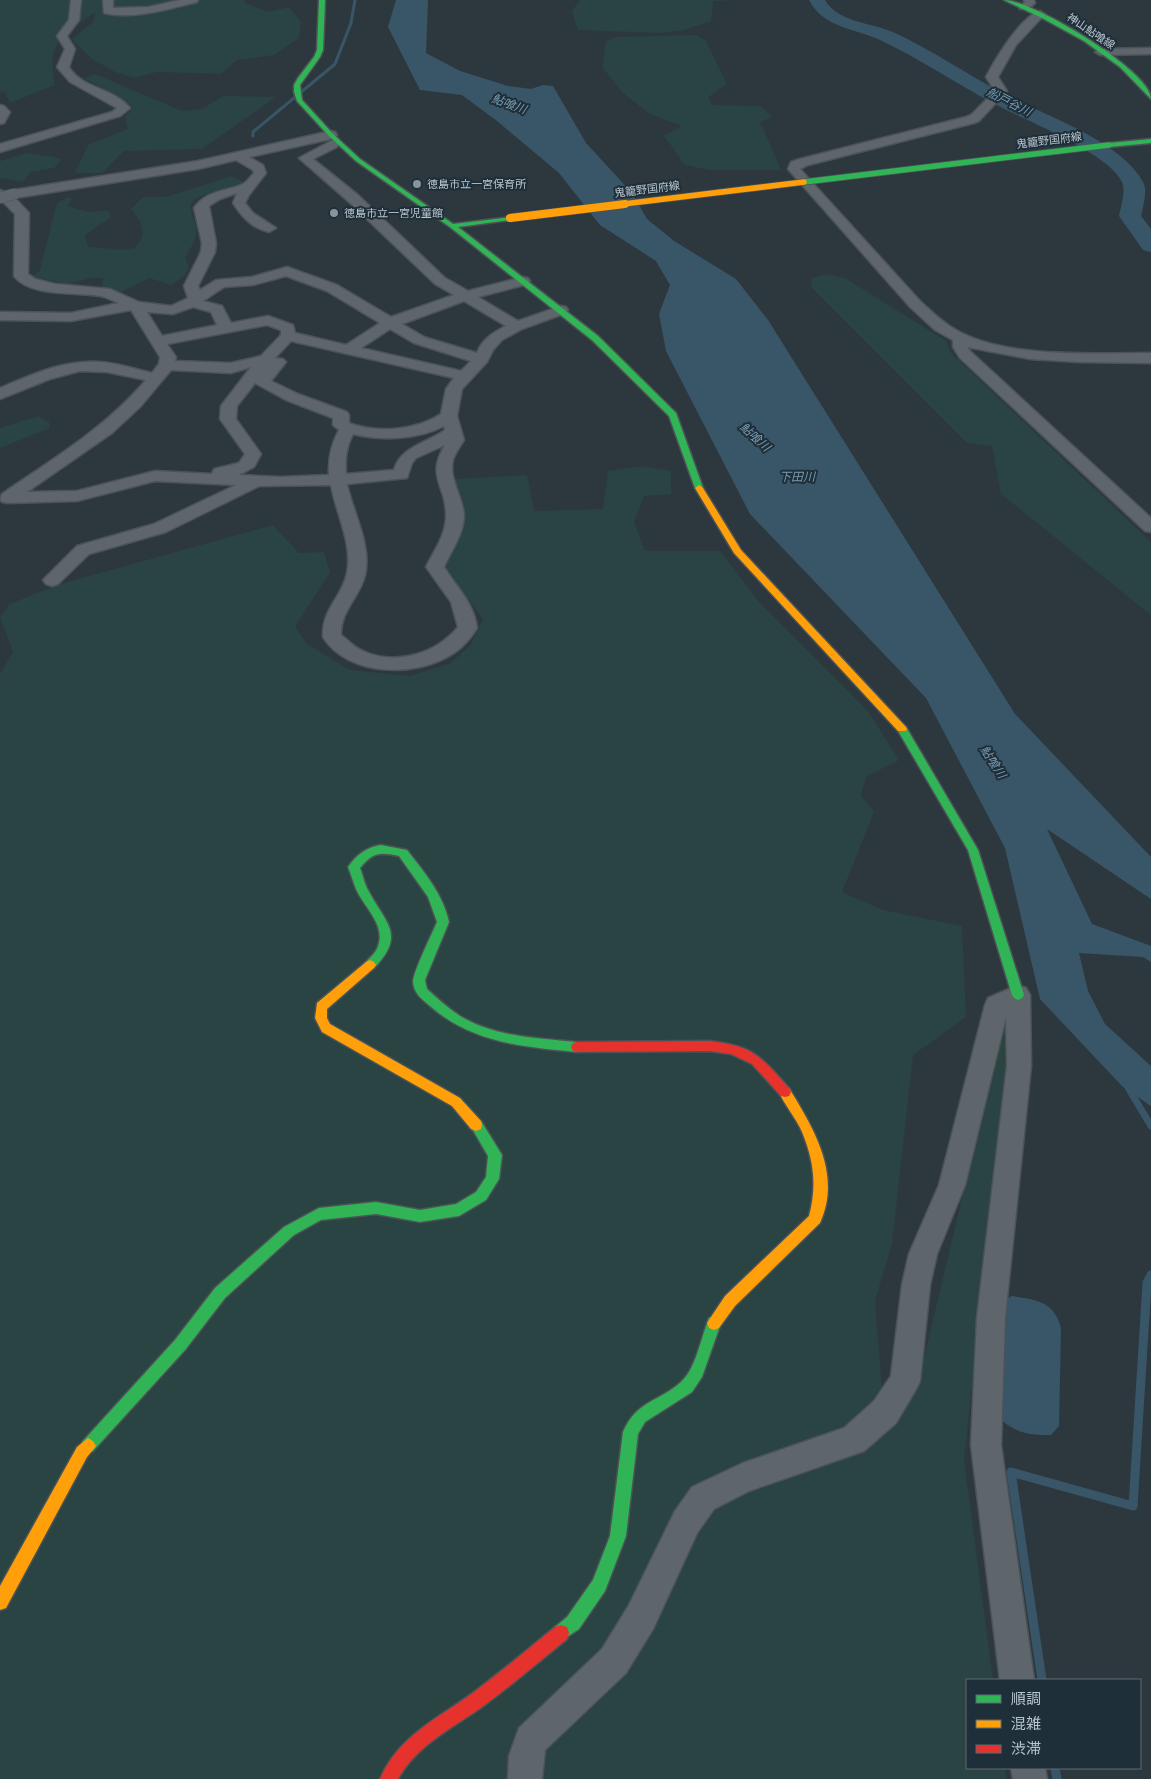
<svg xmlns="http://www.w3.org/2000/svg" width="1151" height="1779" viewBox="0 0 1151 1779" font-family="'Roboto Condensed','Noto Sans JP',sans-serif">
<style>
.green{fill:#294442}
.water{fill:#395668}
.lines{fill:none;stroke-linecap:round;stroke-linejoin:round}
.stream-far2{stroke:#395668;stroke-width:3}
.stream-far1{stroke:#395668;stroke-width:7}
.stream{stroke:#395668;stroke-width:9}
.river{fill:#395668;fill-rule:evenodd}
.street-casing{stroke:#4c5358;stroke-width:3}
.fast-casing{stroke:#4c5358;stroke-width:3}
.slow-casing{stroke:#4c5358;stroke-width:3}
.jam-casing{stroke:#4c5358;stroke-width:3}
.street{fill:#5e666b;fill-rule:evenodd}
.fast{fill:#30b455;fill-rule:evenodd}
.slow{fill:#ff9f0a;fill-rule:evenodd}
.jam{fill:#e5322d;fill-rule:evenodd}
.street-bridge-casing{stroke:#4c5358;stroke-width:12;stroke-linecap:butt}
.fast-bridge-casing{stroke:#4c5358;stroke-width:7;stroke-linecap:butt}
.slow-bridge-far1-casing{stroke:#4c5358;stroke-width:7;stroke-linecap:butt}
.slow-bridge-casing{stroke:#4c5358;stroke-width:9;stroke-linecap:butt}
.street-bridge{stroke:#5e666b;stroke-width:11}
.fast-bridge{stroke:#30b455;stroke-width:5.5}
.slow-bridge-far1{stroke:#ff9f0a;stroke-width:5.5}
.slow-bridge{stroke:#ff9f0a;stroke-width:8}
.poi-dot{fill:#88949b;stroke:#1f2f3a;stroke-width:2}
.labels{text-anchor:middle;stroke-width:4;stroke-linejoin:round;paint-order:stroke}
.far-street-label{font-size:11px;fill:#b9c5cd;stroke:#1f2f3a}
.far-poi-label{font-size:11px;fill:#b9c5cd;stroke:#1f2f3a;text-anchor:start}
.far-water-label{font-size:12px;font-style:italic;fill:#789bb1;stroke:#1f2f3a}
</style>
<rect width="100%" height="100%" fill="#2d383e"/>
<!-- green -->
<g class="green">
<path d="M0 0H245L244 2 268 12 289 7 301 22 299 38 274 55 237 60 221 74 157 72 134 78 115 72 92 59 72 39 93 22 95 12C83 20 64 34 56 46 50 57 53 73 55 85L10 103 5 91 0 92Z"/>
<path d="M580 0H736L713 1 711 21 684 30 660 33 578 30 572 11Z"/>
<path d="M697 35 706 41 727 84 708 97 712 105 760 106 773 117 759 122 764 130 781 170H710L685 165 664 136 682 126 648 113 622 92 602 67 606 42 616 37Z"/>
<path d="M95 74 182 111 202 109 223 96 276 97 202 149 124 151 102 173H75L88 145 128 129 125 117 132 110 131 105 84 78Z"/>
<path d="M27 153 54 157 61 160 54 168 31 172 23 182 0 178V161Z"/>
<path d="M232 176 245 183 198 197 191 203C190 212 194 219 196 227 198 238 190 249 185 258L189 268 184 276 171 285 149 278 118 294 102 289 103 278H90L69 284 33 277 40 270 57 203 68 197 72 199 67 206 89 212 108 210 111 217 85 235 88 247C105 247 118 252 135 248L143 236 140 221 131 209 143 197H166Z"/>
<path d="M826 274 845 278 946 341 951 353 1151 542V615L1001 494 992 446 967 443 812 288 811 278Z"/>
<path d="M38 416 49 422 50 428 0 448V428Z"/>
<path d="M641 466 671 471V494L644 496 634 522 645 551H720L759 602 868 711 899 760 866 777 861 795 874 812 842 892 883 910 962 926 966 1017 913 1055 892 1244 875 1301 882 1391 902 1413 921 1371 1003 1025 1011 1027 964 1460 993 1680H967V1768H1005L1006 1779H0V674L13 652 0 617 10 604 57 585 273 525 299 553 324 552 330 572 295 627 307 644 350 670 409 676 449 664 470 646 483 619 445 568 463 525 453 479 527 475 534 511 603 509 608 471Z"/>
</g>
<!-- water -->
<g class="water">
<path d="M396 0H428L426 53 460 71 508 86 531 89 543 85 553 86 586 143 632 193 647 219 674 241 736 279 768 320 1015 714 1151 857V899L1047 829 1092 924 1151 946V962L1143 957 1079 953 1088 991 1105 1024 1151 1066V1106L1122 1086 1040 999 1005 848 926 698 750 514 666 351 659 314 670 285 656 261 600 225 559 173 497 121 462 95 420 90 388 27Z"/>
<path d="M1012 1296C1037 1300 1054 1301 1061 1328L1059 1426 1051 1435C1028 1435 1015 1433 998 1417L1003 1301Z"/>
</g>
<g class="lines">
<!-- stream-far2 -->
<path class="stream-far2" d="M253 136V132L335 64 351 23 355 0"/>
<!-- stream-far1 -->
<path class="stream-far1" d="M1126 1084 1151 1126"/>
<!-- stream -->
<g class="stream">
<path d="M1042 1680 1011 1472 1133 1506 1147 1283 1151 1275"/>
<path d="M1055 1768 1057 1779"/>
</g>
<!-- river -->
<path class="river" d="M809 0H825C837 22 872 23 893 32 932 50 968 75 1006 95 1046 116 1121 141 1143 182 1148 191 1143 206 1141 216L1151 229V252L1143 250 1119 216C1121 206 1126 192 1122 182 1108 152 1021 119 991 102 954 82 920 59 882 41 856 28 824 29 809 0Z"/>
<!-- street casing -->
<g class="street-casing">
<g id="street">
<path d="M71 0H81L79 20 67 36 75 49 69 67C82 89 114 88 130 108L120 116 0 152V144L112 112 117 108 70 82 57 67 65 49 57 36 69 20Z"/>
<path d="M103 0H113V8L149 7 180 0H198L197 2C169 9 132 20 104 13Z"/>
<path d="M1024 0H1034L1035 3 1028 9H1020L1019 7 1025 2Z"/>
<path d="M1040 11 1045 14 1016 45 998 77 1007 91 979 121 974 123 808 165 800 169 920 301C931 311 942 322 956 330 1007 359 1093 353 1151 353V363L1079 362 1030 359 967 347 971 352 1151 518V532L1145 531 960 358 953 347V340L935 330 910 307 788 169 791 162 800 159 966 117 971 115 995 91 986 77C995 60 1021 16 1040 11Z"/>
<path d="M1151 48V54L1100 55 1095 52 1100 49Z"/>
<path d="M0 105 4 106 10 112 4 123 0 124Z"/>
<path d="M331 131 335 132 337 135 335 138 249 157 263 165 266 173 249 195 245 203 253 213 276 228 269 232C252 228 242 217 233 203L237 193 220 199 209 206 216 243 215 252 198 286 200 290 216 280 252 277 287 267 337 285 391 317 454 295 435 284 348 201 299 158 333 140 339 144 337 147 313 159 358 195 445 278 468 291 523 277 528 278 530 281 528 284 478 297 518 321 561 306 566 307 568 310 566 313 522 329 502 340 493 350 487 362 462 389 457 416 464 440C460 447 455 453 453 460 448 479 464 498 464 517 463 535 451 551 444 567 457 588 474 603 477 628 471 638 463 647 454 653 417 678 348 677 323 637 322 608 342 598 347 573 353 544 336 514 331 485L259 486 166 532 89 554 58 584 52 586 46 584 43 580 77 546 154 524 236 485 155 481 77 501 8 503 2 502 0 499 2 494C54 458 104 429 146 380L107 372 80 371 50 379 0 399V388C31 375 65 359 100 362 117 363 135 369 152 373L159 364 160 357 131 310 71 321 0 320V312L71 313 119 303C113 301 107 297 100 296 77 292 29 297 14 276L15 214 0 199V190L8 193 14 190 198 161ZM236 160 253 170 254 173C251 176 247 182 243 184 225 192 207 190 194 208L202 243 201 252 184 286 188 298 171 306 139 302 110 289 55 284 35 279 28 274 29 213 15 198 198 169ZM286 276 327 291 380 323 346 345 295 333 293 325 268 316 231 323 222 306 203 301 224 287 253 285ZM464 301 506 326C494 332 482 339 477 353L424 337 402 324ZM193 307 211 312 217 325 162 336 147 312 173 314ZM267 325 281 330V335L261 356 231 363 175 361 176 357 167 344ZM390 329 414 343 471 361 461 371 361 348ZM291 341 454 378 446 389 441 414C417 430 377 434 349 423V415L347 412 298 394 271 381 286 362 283 359 275 358ZM251 367 221 406 220 419 245 454 239 463 214 469 212 474 155 471 77 491 27 492 112 433 140 407 171 370 231 373ZM255 383 286 400 333 418V425L339 430C331 445 328 458 329 475L280 477 239 475 254 467 261 454 236 419 237 406ZM444 426 445 430C427 443 400 447 394 470L346 474C345 459 346 447 353 434 382 441 417 440 444 426ZM445 445C425 477 447 486 446 516 446 535 434 551 426 567L451 602 458 627C436 654 396 666 363 651 355 648 348 640 341 635 340 611 360 597 365 575 372 545 353 513 347 484L407 478 412 463 416 458Z"/>
<path d="M1018 985 1026 988 1030 995 1031 1066 1005 1318 1001 1445 1034 1680H1000L971 1445 977 1318 1007 1066 1006 1017 965 1185 937 1254 930 1285 920 1381 915 1391 896 1423 864 1451 749 1491 714 1509 697 1533 653 1629 626 1673 545 1750 542 1779H508L509 1756 519 1728 602 1649 629 1605 675 1511 692 1487 743 1463 844 1428 874 1401 891 1376 902 1285 909 1254 939 1185 985 1005 988 998Z"/>
<path d="M1011 1768H1045L1047 1779H1013Z"/>
</g>
</g>
<!-- fast casing -->
<g class="fast-casing">
<g id="fast">
<path d="M319 0H325L323 50 320 57 300 85 302 100 333 134 360 159 453 224 512 217 513 218 510 220 458 227 598 336 676 413 703 488 702 490 699 491 695 488 669 416 592 340 450 227 356 161 329 136 297 101 294 92V85L298 78 314 57 317 50Z"/>
<path d="M1004 0C1032 0 1151 71 1151 99L1120 67 1084 41 1044 19Z"/>
<path d="M1151 139V143L1109 147 1106 145 1109 143Z"/>
<path d="M902 726 906 727 978 850 1024 995 1022 998 1018 1000 1014 998 1012 995 968 850 897 729Z"/>
<path d="M381 845 407 850C424 872 443 894 449 922L425 980 427 989C437 998 448 1008 460 1016 495 1037 537 1038 577 1042L581 1043 583 1047 581 1051 577 1052C524 1047 472 1043 430 1006 422 999 414 994 413 982 413 972 432 934 437 922L428 897 399 856C380 852 373 852 360 868 363 875 364 883 368 890 385 923 407 934 374 968H366L364 965C368 958 376 954 378 946 386 925 364 907 356 889 353 882 351 874 348 867 356 855 367 847 381 845Z"/>
<path d="M476 1119 481 1121 502 1155 499 1179 486 1200 459 1216 420 1222 376 1214 321 1220 294 1235 225 1298 185 1350 93 1451 88 1454 83 1451 80 1446 83 1441 175 1340 215 1288 284 1227 319 1208 376 1202 420 1210 456 1204 476 1192 486 1177 488 1156 470 1125 471 1121Z"/>
<path d="M714 1316 719 1318 721 1323 702 1377 692 1392 645 1422 638 1434 626 1536 605 1591 579 1629 561 1641 555 1639 553 1633 555 1627 567 1617 593 1580 610 1536 623 1432C637 1400 659 1402 681 1382 696 1369 701 1337 709 1318Z"/>
</g>
</g>
<!-- slow casing -->
<g class="slow-casing">
<g id="slow">
<path d="M699 485 703 488 741 550 906 727 907 729 906 731H898L734 553 695 488Z"/>
<path d="M370 960 374 962 376 965 374 968 327 1009V1018L330 1024 460 1098 481 1121 482 1125 481 1129 476 1131 471 1129 452 1106 322 1032 315 1018 317 1003 366 962Z"/>
<path d="M785 1087 789 1088C814 1129 842 1175 820 1223L735 1306 719 1328 714 1330 709 1328 707 1323 725 1296 809 1216C817 1186 814 1161 802 1132 796 1118 785 1106 779 1092L781 1088Z"/>
<path d="M88 1438 93 1441 96 1446 87 1457 6 1608 0 1610V1586L77 1447Z"/>
</g>
</g>
<!-- jam casing -->
<g class="jam-casing">
<g id="jam">
<path d="M709 1041C754 1046 760 1056 789 1088L791 1092 789 1096 785 1097 781 1096 752 1064 731 1054 709 1051 577 1052 573 1051 571 1047 573 1043 577 1042Z"/>
<path d="M561 1625 567 1627 569 1633 567 1639C540 1661 513 1684 486 1704 455 1727 417 1744 398 1779H380C398 1736 439 1718 474 1692 502 1671 528 1649 555 1627Z"/>
</g>
</g>
<!-- street -->
<use href="#street" class="street"/>
<!-- fast -->
<use href="#fast" class="fast"/>
<!-- slow -->
<use href="#slow" class="slow"/>
<!-- jam -->
<use href="#jam" class="jam"/>
<!-- street-bridge casing -->
<g class="street-bridge-casing">
<path id="street-bridge" d="M0 198 14 194"/>
</g>
<!-- fast-bridge casing -->
<g class="fast-bridge-casing">
<path id="fast-bridge" d="M804 182 1109 145"/>
</g>
<!-- slow-bridge-far1 casing -->
<g class="slow-bridge-far1-casing">
<path id="slow-bridge-far1" d="M615 205 804 182"/>
</g>
<!-- slow-bridge casing -->
<g class="slow-bridge-casing">
<path id="slow-bridge" d="M510 218 625 204"/>
</g>
<!-- street-bridge -->
<use href="#street-bridge" class="street-bridge"/>
<!-- fast-bridge -->
<use href="#fast-bridge" class="fast-bridge"/>
<!-- slow-bridge-far1 -->
<use href="#slow-bridge-far1" class="slow-bridge-far1"/>
<!-- slow-bridge -->
<use href="#slow-bridge" class="slow-bridge"/>
</g>
<!-- markers -->
<g class="poi-dot">
<circle cx="417" cy="184" r="5"/>
<circle cx="334" cy="213" r="5"/>
</g>
<g class="labels">
<!-- far-street labels -->
<g class="far-street-label">
<text transform="translate(1091 31) rotate(34)" y="4">神山鮎喰線</text>
<text transform="translate(1049 140) rotate(-7)" y="4">鬼籠野国府線</text>
<text transform="translate(647 189) rotate(-7)" y="4">鬼籠野国府線</text>
</g>
<!-- far-poi labels -->
<g class="far-poi-label">
<text x="427" y="188">徳島市立一宮保育所</text>
<text x="344" y="217">徳島市立一宮児童館</text>
</g>
<!-- far-water labels -->
<g class="far-water-label">
<text transform="translate(1009 102) rotate(27)" y="4">船戸谷川</text>
<text transform="translate(509 104) rotate(20)" y="4">鮎喰川</text>
<text transform="translate(755 437) rotate(42)" y="4">鮎喰川</text>
<text x="797" y="481">下田川</text>
<text transform="translate(993 762) rotate(57)" y="4">鮎喰川</text>
</g>
</g>
<!-- legend -->
<rect x="966" y="1679" width="175" height="90" fill="#1f2f3a" stroke="#5d6b75"/>
<rect x="976" y="1695" width="25" height="8" fill="#30b455" stroke="#5d6b75"/>
<text x="1011" y="1704" font-size="15" fill="#b9c5cd">順調</text>
<rect x="976" y="1720" width="25" height="8" fill="#ff9f0a" stroke="#5d6b75"/>
<text x="1011" y="1729" font-size="15" fill="#b9c5cd">混雑</text>
<rect x="976" y="1745" width="25" height="8" fill="#e5322d" stroke="#5d6b75"/>
<text x="1011" y="1754" font-size="15" fill="#b9c5cd">渋滞</text>
</svg>
